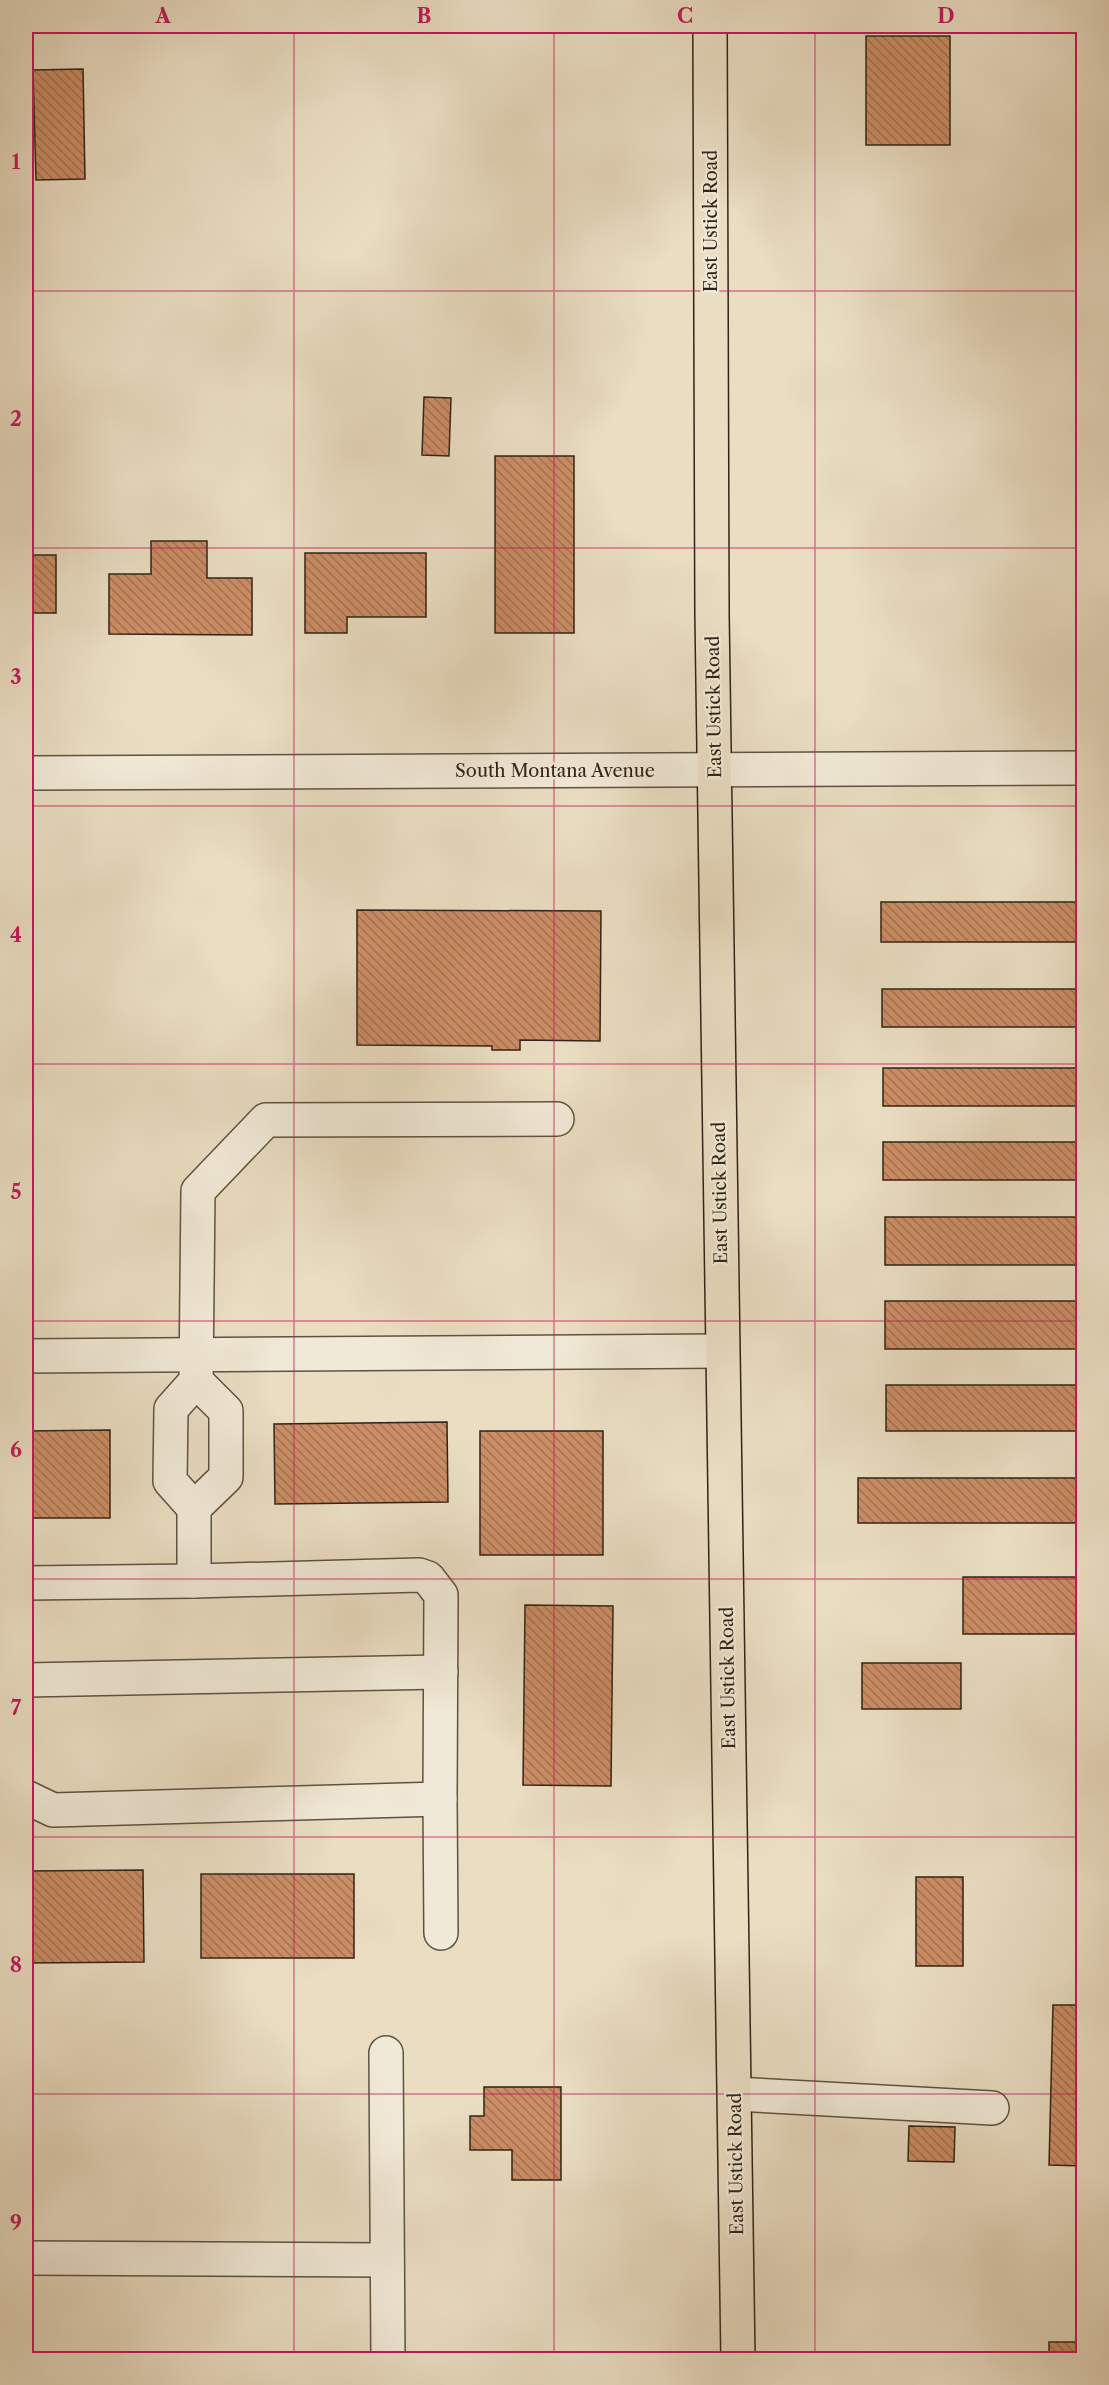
<svg xmlns="http://www.w3.org/2000/svg" width="1109" height="2385" viewBox="0 0 1109 2385" font-family="'Libre Caslon Text',serif">
<style>
.building{fill:url(#building-back-hatch);stroke:#312317;stroke-width:1.5}
.lines{fill:none;stroke-linecap:round;stroke-linejoin:round}
.minor-casing{stroke:#5f5242;stroke-width:36}
.major-casing{stroke:#312317;stroke-width:36}
.minor{stroke:#f1e9d7;stroke-width:33}
.major{stroke:#eaddc2;stroke-width:33}
.grid{fill:none;stroke:#c2185b;stroke-width:1.5;stroke-opacity:0.55}
.labels{text-anchor:middle;stroke-width:4.5;stroke-linejoin:round;paint-order:stroke}
.street-label{font-size:18px;fill:#312317;stroke:#f1e9d7}
.neatline{fill:none;stroke:#c2185b;stroke-width:2}
.grid-label{font-size:20px;text-anchor:middle;font-weight:bold;fill:#c2185b}
</style>
<defs>
<pattern id="building-back-hatch" width="6" height="6" patternUnits="userSpaceOnUse" patternTransform="scale(1.5)"><rect width="6" height="6" fill="#cb8d65"/><path d="M-1 5l2 2M0 0l6 6M5-1l2 2" fill="none" stroke="#a57352"/></pattern>
</defs>
<rect width="100%" height="100%" fill="#eaddc2"/>
<filter id="stains"><feTurbulence type="fractalNoise" baseFrequency=".00333" numOctaves="4"/><feColorMatrix values="0 0 0 0 .2 0 0 0 0 .09 0 0 0 0 .02 0 0 0 .5 -.17"/></filter>
<radialGradient id="worn" r=".72"><stop offset=".6" stop-color="#630" stop-opacity="0"/><stop offset="1" stop-color="#630" stop-opacity=".3"/></radialGradient>
<!-- building -->
<g class="building">
<path d="M466 26H589V28L466 29Z"/>
<rect x="866" y="36" width="84" height="109"/>
<path d="M83 69 85 179 36 180 33 70Z"/>
<path d="M424 397 451 398 449 456 422 455Z"/>
<rect x="495" y="456" width="79" height="177"/>
<path d="M151 541H207V578H252V635L109 634V574H151Z"/>
<path d="M305 553H426V617H347V633H305Z"/>
<rect x="26" y="555" width="30" height="58"/>
<rect x="881" y="902" width="203" height="40"/>
<path d="M357 910 601 911 600 1041 520 1040V1050H492V1046L357 1045Z"/>
<rect x="882" y="989" width="202" height="38"/>
<rect x="883" y="1068" width="201" height="38"/>
<rect x="883" y="1142" width="201" height="38"/>
<rect x="885" y="1217" width="199" height="48"/>
<rect x="885" y="1301" width="199" height="48"/>
<rect x="886" y="1385" width="198" height="46"/>
<path d="M447 1422 448 1502 275 1504 274 1424Z"/>
<path d="M110 1430V1518H26V1431Z"/>
<rect x="480" y="1431" width="123" height="124"/>
<rect x="858" y="1478" width="226" height="45"/>
<rect x="963" y="1577" width="121" height="57"/>
<path d="M525 1605 613 1606 611 1786 523 1785Z"/>
<rect x="862" y="1663" width="99" height="46"/>
<path d="M143 1870 144 1962 26 1963V1871Z"/>
<rect x="201" y="1874" width="153" height="84"/>
<rect x="916" y="1877" width="47" height="89"/>
<path d="M1053 2005H1084V2166L1049 2165Z"/>
<path d="M484 2087H561V2180H512V2150H470V2116H484Z"/>
<path d="M909 2126 955 2127 954 2162 908 2161Z"/>
<rect x="1049" y="2342" width="35" height="18"/>
</g>
<g class="lines">
<!-- minor casing -->
<g class="minor-casing">
<g id="minor">
<path d="M26 773 1084 768"/>
<path d="M26 1356 722 1351"/>
<path d="M194 1508 226 1477V1411L196 1381"/>
<path d="M194 1581V1508L170 1481 171 1409 196 1381 198 1191 266 1120 557 1119"/>
<path d="M26 1583 194 1581 419 1575 428 1578 441 1595 440 1799 53 1810 26 1797"/>
<path d="M26 1680 441 1672"/>
<path d="M440 1799 441 1933"/>
<path d="M386 2053 388 2360"/>
<path d="M735 2094 992 2108"/>
<path d="M26 2258 387 2260"/>
</g>
</g>
<!-- major casing -->
<g class="major-casing">
<path id="major" d="M710 26 712 614 738 2360"/>
</g>
<!-- minor -->
<use href="#minor" class="minor"/>
<!-- major -->
<use href="#major" class="major"/>
</g>
<!-- grid -->
<path class="grid" d="M294 26V2360M554 26V2360M815 26V2360M26 291H1084M26 548H1084M26 806H1084M26 1064H1084M26 1321H1084M26 1579H1084M26 1837H1084M26 2094H1084"/>
<g class="labels">
<!-- street labels -->
<g class="street-label">
<text transform="translate(711 221) rotate(-90)" y="6">East Ustick Road</text>
<text transform="translate(714 707) rotate(-91)" y="6">East Ustick Road</text>
<text x="555" y="777">South Montana Avenue</text>
<text transform="translate(720 1193) rotate(-91)" y="6">East Ustick Road</text>
<text transform="translate(728 1678) rotate(-91)" y="6">East Ustick Road</text>
<text transform="translate(736 2164) rotate(-91)" y="6">East Ustick Road</text>
</g>
</g>
<!-- margin -->
<rect width="1109" height="2385" fill="none" stroke="#eaddc2" stroke-width="66"/>
<rect x="33" y="33" width="1043" height="2319" class="neatline"/>
<g class="grid-label">
<text x="163" y="23">A</text>
<text x="424" y="23">B</text>
<text x="685" y="23">C</text>
<text x="946" y="23">D</text>
<text x="16" y="169">1</text>
<text x="16" y="426">2</text>
<text x="16" y="684">3</text>
<text x="16" y="942">4</text>
<text x="16" y="1199">5</text>
<text x="16" y="1457">6</text>
<text x="16" y="1715">7</text>
<text x="16" y="1972">8</text>
<text x="16" y="2230">9</text>
</g>
<rect width="100%" height="100%" filter="url(#stains)"/>
<rect width="100%" height="100%" fill="url(#worn)"/>
</svg>
